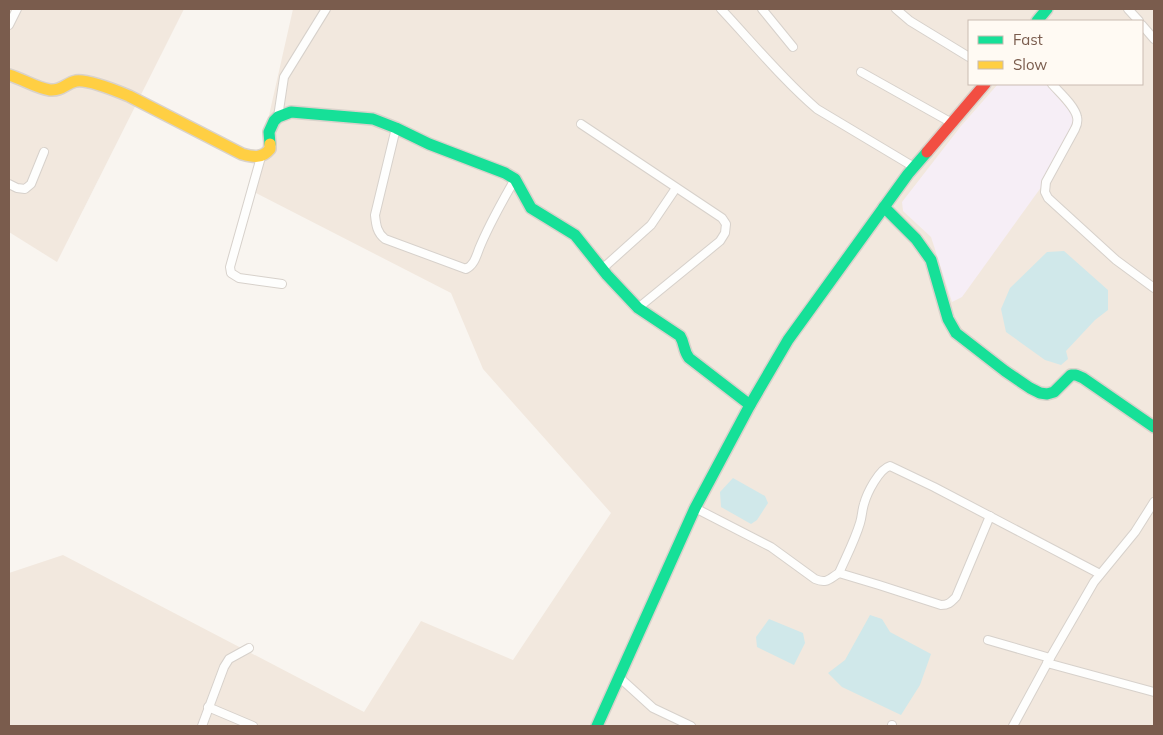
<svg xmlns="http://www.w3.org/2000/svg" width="1163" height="735" viewBox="0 0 1163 735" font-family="Mulish,sans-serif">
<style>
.residential{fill:#f2e8de;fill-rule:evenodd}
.education{fill:#f6eef6}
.water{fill:#d0e8ea}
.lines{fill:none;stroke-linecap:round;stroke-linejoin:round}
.street-casing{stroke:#d7d1cb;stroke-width:10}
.fast-casing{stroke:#d9d2cb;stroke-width:14}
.slow-casing{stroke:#d9d2cb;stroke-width:14}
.jam-casing{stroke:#d9d2cb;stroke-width:14}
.street{stroke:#fefefd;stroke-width:8}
.fast{stroke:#16e098;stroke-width:11}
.slow{stroke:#ffcf43;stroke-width:11}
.jam{stroke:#f24e42;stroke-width:11}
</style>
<rect width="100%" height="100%" fill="#f9f5f0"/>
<!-- residential -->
<g class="residential">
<path d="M9 9H184L57 262 9 232Z"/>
<path d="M293 9H1154V726H9V573L63 555 364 712 421 621 513 660 611 513 483 369 451 293 252 191ZM969 21H1142V84H969Z"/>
</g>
<!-- education -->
<path class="education" d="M998 84H1046L1074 116 1075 123 1042 186 962 297 952 302 931 237 903 211 902 202 961 126Z"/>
<!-- water -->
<g class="water">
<path d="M1064 251 1108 290V310L1095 320 1066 351 1068 359 1061 365 1045 360 1006 332 1001 309 1010 288 1047 252Z"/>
<path d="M733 478 765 496 768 503 757 520 751 524 721 507 720 492Z"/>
<path d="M870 615 882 619 890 632 931 654 920 685 901 715 842 687 828 673 845 660Z"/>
<path d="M769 619 803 633 805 643 794 665 757 647 756 637Z"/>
</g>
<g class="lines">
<!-- street casing -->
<g class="street-casing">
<g id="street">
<path d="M721 9C752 42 783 80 817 109L914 167"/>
<path d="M762 9 793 47"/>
<path d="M896 9 910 21 969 57"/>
<path d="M1128 9 1139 21"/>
<path d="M9 25 17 9"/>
<path d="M1142 25 1154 39"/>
<path d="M861 72 952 123"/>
<path d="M1052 84C1059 92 1075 106 1077 117 1078 121 1077 125 1075 129L1046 182 1045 192 1048 198 1116 260 1154 288"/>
<path d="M278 117 284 77 326 9"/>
<path d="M581 124 722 218 726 224 725 233 720 241 638 308"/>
<path d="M396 128 375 215C376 225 377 233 385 239L466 269C474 265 476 257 479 249 489 224 502 202 515 179"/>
<path d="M261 157 230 267 231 273 239 278 282 284"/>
<path d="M9 184 17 188 25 189 31 184 44 152"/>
<path d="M602 269 651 225 676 188"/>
<path d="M695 508 771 547 815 579C827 584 829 579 839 573L879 585 941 605C949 605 951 602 956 597L990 516"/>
<path d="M839 573C846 557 855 540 860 523 862 517 862 510 864 504 867 493 879 469 890 466L934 487 1100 574"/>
<path d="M988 640 1050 658"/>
<path d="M1047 663 1154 692"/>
<path d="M620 678 653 708 691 726"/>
<path d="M208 707 253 726"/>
<path d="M202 726 224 667 229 659 249 648"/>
<path d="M892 726V725"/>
<path d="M1013 726 1050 658 1094 582 1135 532 1154 502"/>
</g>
</g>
<!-- fast casing -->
<g class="fast-casing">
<g id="fast">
<path d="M1037 21 1047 9"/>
<path d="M270 144 269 132 274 121 278 117 291 112 373 119 396 128 429 144 505 173 515 179 531 208 575 235 607 275 638 308 680 336C685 344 683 350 689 358L750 405"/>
<path d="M884 207 916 239 931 260 948 319 956 333 1005 371 1030 388 1040 393 1047 394 1054 392 1071 375H1076L1083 378 1154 427"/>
<path d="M597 726 695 508 750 405 788 340 908 174 927 152"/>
</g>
</g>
<!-- slow casing -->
<g class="slow-casing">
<path id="slow" d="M9 75C23 79 36 88 50 90 62 91 66 83 76 81 88 79 117 91 129 96L242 154C253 157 262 159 270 149V144"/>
</g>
<!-- jam casing -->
<g class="jam-casing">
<path id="jam" d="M927 152 985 84"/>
</g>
<!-- street -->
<use href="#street" class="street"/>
<!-- fast -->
<use href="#fast" class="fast"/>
<!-- slow -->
<use href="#slow" class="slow"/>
<!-- jam -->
<use href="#jam" class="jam"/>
</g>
<!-- border -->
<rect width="1163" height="735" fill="none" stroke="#7a5c4d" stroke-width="20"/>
<!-- legend -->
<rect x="968" y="20" width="175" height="65" fill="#fffaf3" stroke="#cabbb1"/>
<rect x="978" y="36" width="25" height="8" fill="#16e098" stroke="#cabbb1"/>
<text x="1013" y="45" font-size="15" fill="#7a5c4d">Fast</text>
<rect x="978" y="61" width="25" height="8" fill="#ffcf43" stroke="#cabbb1"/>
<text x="1013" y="70" font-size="15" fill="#7a5c4d">Slow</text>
</svg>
